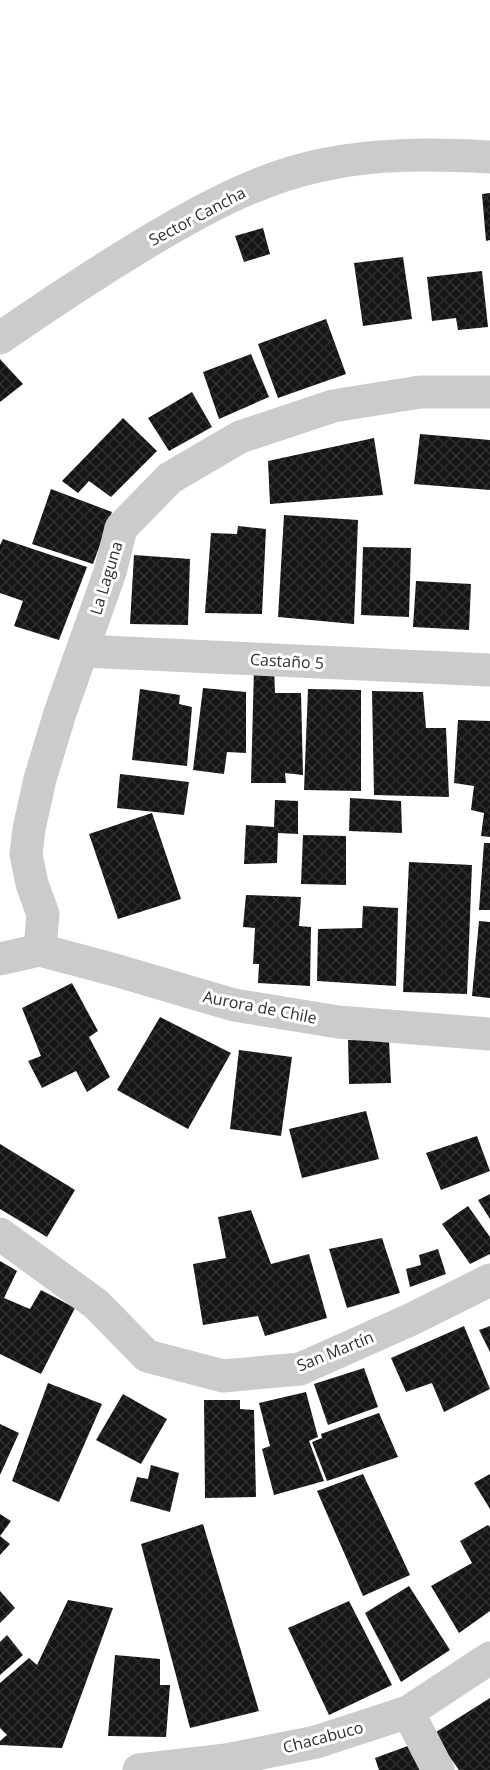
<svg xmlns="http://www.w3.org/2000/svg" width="490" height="1770" viewBox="0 0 490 1770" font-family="'Open Sans',sans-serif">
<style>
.building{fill:url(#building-cross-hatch)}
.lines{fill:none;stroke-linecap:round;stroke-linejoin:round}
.street{stroke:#cbcbcb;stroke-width:33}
.labels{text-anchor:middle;stroke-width:6;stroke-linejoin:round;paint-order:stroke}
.street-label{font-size:16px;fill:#2e2e2e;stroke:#fff}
</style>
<defs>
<pattern id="building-cross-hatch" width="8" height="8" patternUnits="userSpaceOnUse" patternTransform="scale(1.5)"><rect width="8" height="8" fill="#151515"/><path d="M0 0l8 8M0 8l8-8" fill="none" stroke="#2f2f2f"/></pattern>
</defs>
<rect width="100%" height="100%" fill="#fff"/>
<!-- building -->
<g class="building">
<path d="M490 193V240L486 241 482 194Z"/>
<path d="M263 228 270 254 244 262 235 236Z"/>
<path d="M403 257 412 319 363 326 354 263Z"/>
<path d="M482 271 488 327 458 330 456 318 432 321 427 277Z"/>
<path d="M326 319 346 374 278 398 258 344Z"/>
<path d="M251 354 269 397 219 419 203 372Z"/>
<path d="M0 359 23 384 0 402Z"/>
<path d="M192 392 212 427 169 451 148 418Z"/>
<path d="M123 418 157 451 111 497 89 481 78 493 62 481Z"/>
<path d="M420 434 490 440V490L414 484Z"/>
<path d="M374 438 383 495 270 504 268 461Z"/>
<path d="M51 489 112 512 93 564 32 544Z"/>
<path d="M284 515 358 520 354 624 278 617Z"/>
<path d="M238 526 266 529 262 614 205 613 211 533 237 534Z"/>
<path d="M3 539 87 567 59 640 14 626 23 601 0 593V545Z"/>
<path d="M363 547 411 548 409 617 361 615Z"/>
<path d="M134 555 190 559 188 625 130 624Z"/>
<path d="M416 581 471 584 469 630 413 627Z"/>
<path d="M274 666 275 693H301L303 775 285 773 286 783H251L254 667Z"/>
<path d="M203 688 246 692V753L227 752 224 774 193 770Z"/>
<path d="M140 689 180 695 179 704 192 707 187 766 132 760Z"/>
<path d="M308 689 361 690V791L304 790Z"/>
<path d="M372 691 423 692 426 728H446L449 797 374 795Z"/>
<path d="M458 720 490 721V837L481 836 484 813 471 810 474 786 454 783Z"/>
<path d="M120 774 189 782 184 815 117 808Z"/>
<path d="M350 798 401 801 402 833 349 831Z"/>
<path d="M275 800 298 801V834L278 833 277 863 244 864 246 825 274 827Z"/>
<path d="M152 813 181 899 118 919 89 834Z"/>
<path d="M303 835 346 836V885L301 884Z"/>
<path d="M484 843H490V910H479Z"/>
<path d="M409 862 472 865 467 994 403 992Z"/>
<path d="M246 895 301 897 299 926 311 927 310 986 258 983 259 964H253L255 928 243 927Z"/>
<path d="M363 906 398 908 396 986 317 981 318 929 362 928Z"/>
<path d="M479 921 490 922V998L472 996Z"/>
<path d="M72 983 98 1031 89 1037 110 1077 87 1092 76 1071 42 1088 28 1061 41 1056 22 1008Z"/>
<path d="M160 1017 231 1053 188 1129 117 1090Z"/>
<path d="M348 1040 389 1041 391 1083 349 1084Z"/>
<path d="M239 1050 292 1057 281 1136 230 1129Z"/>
<path d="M366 1111 379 1159 302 1178 289 1129Z"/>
<path d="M477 1136 490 1171 441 1190 426 1153Z"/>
<path d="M0 1144 75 1190 47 1237 0 1209Z"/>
<path d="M490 1194V1219L478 1200Z"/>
<path d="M468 1206 490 1237V1254L470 1264 442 1224Z"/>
<path d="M251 1210 271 1264 309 1254 327 1318 265 1336 258 1316 203 1325 193 1264 226 1258 218 1217Z"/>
<path d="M382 1238 400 1293 347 1308 329 1249Z"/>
<path d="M438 1249 446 1274 410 1287 406 1269 421 1265 419 1255Z"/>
<path d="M0 1261 17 1271 4 1298 30 1309 41 1290 75 1308 41 1374 0 1354Z"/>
<path d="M464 1326 490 1389 444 1412 432 1383 406 1392 391 1358Z"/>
<path d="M490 1326V1352L479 1330Z"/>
<path d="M364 1368 378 1407 328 1425 314 1384Z"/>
<path d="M48 1383 102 1404 59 1502 12 1481Z"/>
<path d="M306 1392 318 1437 309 1441 324 1481 274 1495 262 1449 270 1446 259 1403Z"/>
<path d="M123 1394 167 1419 141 1464 96 1440Z"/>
<path d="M204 1400H240V1409L254 1410 256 1497 205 1498Z"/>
<path d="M379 1413 398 1457 327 1481 312 1442 322 1438 321 1434Z"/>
<path d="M0 1424 19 1433 0 1475Z"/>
<path d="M151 1465 179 1473 170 1512 130 1501 137 1477 148 1479Z"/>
<path d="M363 1474 410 1575 363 1596 317 1491Z"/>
<path d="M490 1474V1509L474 1483Z"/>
<path d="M0 1514 11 1521 0 1536 10 1544 0 1555Z"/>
<path d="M203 1524 259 1711 190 1728 141 1544Z"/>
<path d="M488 1525 490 1527V1611L459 1633 431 1586 472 1563 460 1541Z"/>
<path d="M409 1586 450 1650 401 1682 365 1613Z"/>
<path d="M0 1591 15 1608 0 1623Z"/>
<path d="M68 1600 113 1608 62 1748 0 1745V1741L7 1735 0 1728V1683L29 1658 37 1665Z"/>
<path d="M349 1601 392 1685 329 1715 288 1628Z"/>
<path d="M7 1635 23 1655 0 1675V1642Z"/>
<path d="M115 1655 160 1659V1685H170L166 1737 108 1736Z"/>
<path d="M490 1698V1770H459L433 1734Z"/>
<path d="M416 1743 428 1770H379L375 1758Z"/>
</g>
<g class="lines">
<!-- street -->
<g class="street">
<path d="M0 338C49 304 98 272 149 241 203 209 259 178 322 165 377 153 434 154 490 157"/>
<path d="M83 651 490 670"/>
<path d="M40 950 43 914 32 884 26 854 29 829 40 779 60 713 110 572 121 528 170 478 240 437 333 406 420 392H490"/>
<path d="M0 959 40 950 115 970 234 1005 338 1022 490 1034"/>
<path d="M0 1234 96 1304 147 1356 223 1376 300 1369 412 1319 490 1280"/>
<path d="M408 1712 438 1770"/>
<path d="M139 1770 226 1760 316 1742 408 1712 490 1658"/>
</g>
</g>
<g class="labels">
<!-- street labels -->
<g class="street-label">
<text transform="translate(197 216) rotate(-28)" y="6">Sector Cancha</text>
<text transform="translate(106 578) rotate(-73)" y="6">La Laguna</text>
<text transform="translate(287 661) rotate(3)" y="6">Castaño 5</text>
<text transform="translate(260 1007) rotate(11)" y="6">Aurora de Chile</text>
<text transform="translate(335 1351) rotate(-22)" y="6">San Martín</text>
<text transform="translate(323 1737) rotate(-15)" y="6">Chacabuco</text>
</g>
</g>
</svg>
